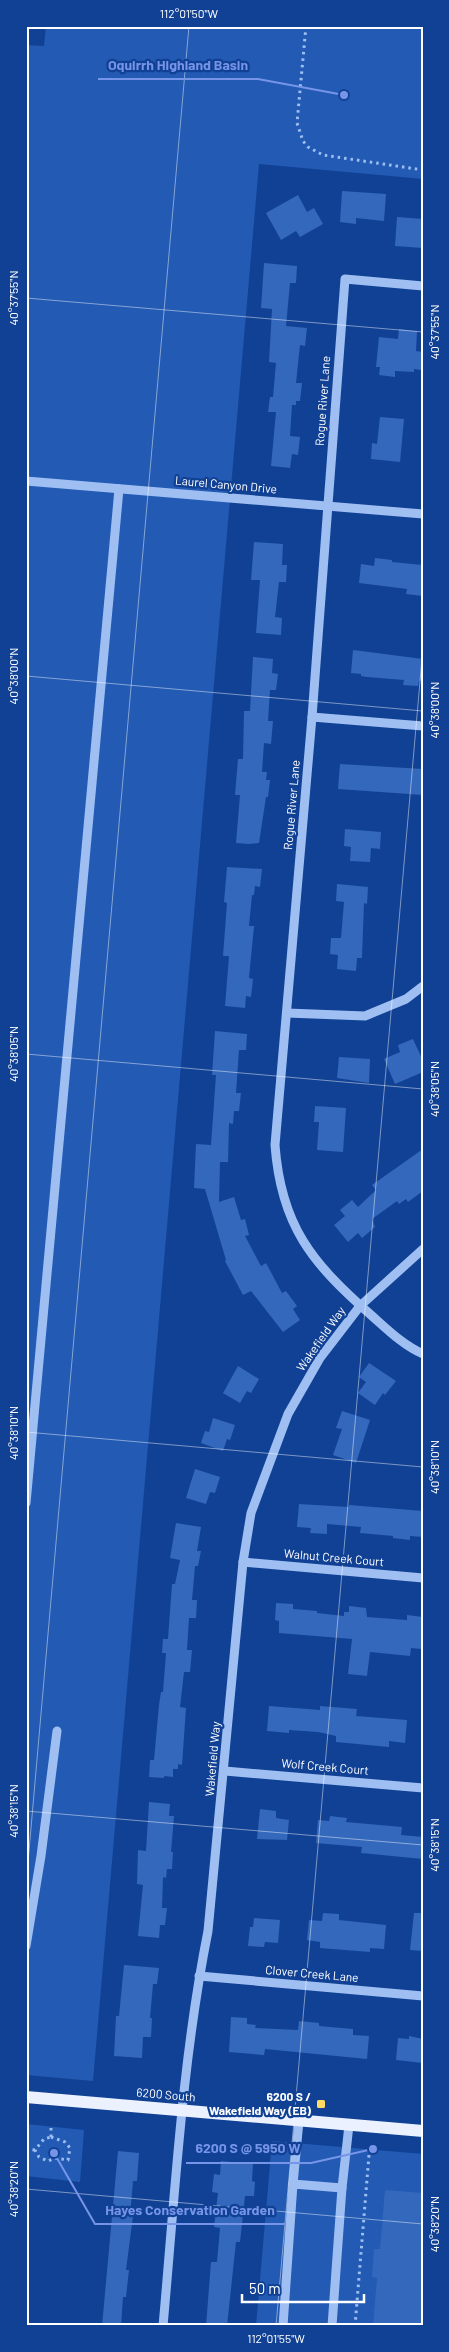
<svg xmlns="http://www.w3.org/2000/svg" width="449" height="2352" viewBox="0 0 449 2352" font-family="Barlow,sans-serif">
<style>
.green{fill:#225ab4}
.building{fill:#3468bc}
.lines{fill:none;stroke-linecap:round;stroke-linejoin:round}
.path{stroke:#9fbff3;stroke-width:3;stroke-dasharray:2.5 4;stroke-linecap:butt}
.minor{stroke:#9fbff3;stroke-width:9}
.major{stroke:#ebf1ff;stroke-width:12}
.ticks{fill:none;stroke:#fff;stroke-width:1;stroke-opacity:0.45}
.poi-dot{fill:#ffdc61;stroke:#114194;stroke-width:2}
.labels{text-anchor:middle;stroke-width:4.5;stroke-linejoin:round;paint-order:stroke}
.street-label{font-size:12px;fill:#fff;stroke:#114194}
.poi-label{font-size:12px;font-weight:bold;fill:#fff;stroke:#114194;text-anchor:end}
.leader{fill:none;stroke:#7795e8;stroke-width:2}
.callout-dot{fill:#7795e8;stroke:#114194;stroke-width:2}
.callout-label{font-size:14px;text-anchor:middle;font-weight:bold;fill:#7795e8;stroke:#114194;stroke-width:4.5;stroke-linejoin:round;paint-order:stroke}
.neatline{fill:none;stroke:#fff;stroke-width:2}
.ticks-label{font-size:12px;text-anchor:middle;fill:#fff}
</style>
<rect width="100%" height="100%" fill="#114194"/>
<!-- green -->
<g class="green">
<path d="M46 26H423V179L259 164 93 2081 26 2075V45L44 46Z"/>
<path d="M26 2124 84 2130 80 2182 26 2176Z"/>
<path d="M272 2141 423 2154V2326H256Z"/>
</g>
<!-- building -->
<g class="building">
<path d="M342 191 386 194 384 221 356 218V224L340 222Z"/>
<path d="M298 195 307 212 314 208 323 224 300 237 296 231 281 240 266 213Z"/>
<path d="M397 217 423 219V248L395 246Z"/>
<path d="M264 263 297 266 296 283H290L286 326 307 328 305 346 300 345 296 383H302L300 401H296V405H292L290 436 300 437 298 455 292 454 290 468 271 466 276 412H268L270 397H273L276 363 269 362 272 309 261 308Z"/>
<path d="M399 329 417 331 416 351 423 352 421 370 414 369V372L395 371V377L379 375 380 367H376L379 337 398 339Z"/>
<path d="M380 417 404 419 400 462 371 459 372 443 377 444Z"/>
<path d="M254 542 283 544 282 565H287L286 582H279L275 617 282 618 281 635 256 633 260 580H251Z"/>
<path d="M375 558 392 560V562L423 565V596L406 594 407 589 359 583 361 564 374 566Z"/>
<path d="M353 650 423 659V680L419 681 418 686 403 685 404 680 367 677 361 676V674L351 673Z"/>
<path d="M253 657 273 659 272 673 278 674 276 690H270L268 721H273L271 744 264 743 262 772H267L266 780H270L268 797H266L259 843 249 844 236 843 240 795H235L238 759H243L244 711H250Z"/>
<path d="M340 764 423 769V795L338 789Z"/>
<path d="M345 829 381 832 380 849 371 848 370 862 350 861 351 847 344 846Z"/>
<path d="M227 867 262 869 260 887 255 886 254 895H252L249 926H254L249 978 253 979 251 997 246 996 245 1008 225 1006 229 956H223L227 903 224 902Z"/>
<path d="M337 884 368 887 367 904 364 903 362 958H357L356 971 337 969 338 955 330 954 331 938H341L344 902 336 901Z"/>
<path d="M215 1031 247 1034 246 1050H239L236 1093H241L239 1111H234L233 1124 229 1123 228 1162H220L219 1202 234 1197 241 1220 245 1219 249 1235 245 1236 261 1266 266 1263 282 1293 286 1291 297 1306 293 1309 300 1320 283 1332 251 1291 243 1295 225 1261 226 1260 205 1189 194 1188 196 1144 211 1145 216 1075H212Z"/>
<path d="M413 1039 423 1061V1072L395 1084 384 1059 400 1052 398 1045Z"/>
<path d="M339 1057 370 1059 369 1083 337 1078Z"/>
<path d="M315 1106 346 1108 343 1152 317 1150 319 1122H314Z"/>
<path d="M423 1149V1191L408 1202 406 1199 399 1204 397 1201 372 1219 375 1227 362 1238 358 1233 348 1242 334 1225 345 1216 340 1210 352 1200 358 1207 376 1190 372 1185Z"/>
<path d="M369 1363 396 1381 385 1395 383 1393 375 1405 358 1393 366 1382 359 1377Z"/>
<path d="M238 1366 259 1379 251 1393 247 1391 240 1403 223 1393Z"/>
<path d="M342 1411 370 1420 356 1463 333 1455 342 1429 336 1428Z"/>
<path d="M213 1418 235 1425 230 1440 227 1439 223 1451 201 1443 205 1431 209 1432Z"/>
<path d="M195 1469 220 1477 215 1493 210 1492 206 1504 186 1498Z"/>
<path d="M299 1504 349 1507V1505L423 1511V1537L410 1536V1540L393 1538V1536L360 1533 361 1527 327 1524V1534L310 1533 311 1528 297 1527Z"/>
<path d="M176 1523 201 1527 197 1551H201L198 1566H195L192 1600H197L196 1618H189L187 1650H192L190 1672H184L180 1707 186 1708 182 1765 178 1764V1769H173V1777L164 1776V1778L149 1777 150 1760H154L159 1705 161 1692H163L166 1653H162L163 1639H168L172 1584H175L180 1560 170 1558Z"/>
<path d="M276 1603 293 1604V1609L317 1611V1613L344 1616V1612H349V1606L366 1608 367 1617 407 1620V1615L423 1617 421 1649 411 1648 410 1656 370 1652 367 1676 348 1674 352 1639 279 1633V1621L275 1620Z"/>
<path d="M269 1706 320 1710V1706L357 1709 356 1716 407 1720 405 1743 389 1741V1747L336 1742V1736L318 1732 289 1730V1733L267 1731Z"/>
<path d="M149 1802 170 1804 169 1816H174L171 1852H173L172 1869H167L166 1878 163 1877 162 1908H167L165 1925H160L159 1938 138 1936 143 1885 137 1884 138 1850 146 1851Z"/>
<path d="M260 1809 276 1811V1818L289 1820 287 1840 257 1839Z"/>
<path d="M330 1816 347 1818 346 1822 402 1827 401 1835 423 1837V1859L361 1853 362 1847 316 1843 318 1820 329 1821Z"/>
<path d="M323 1913 339 1914V1920L386 1925 384 1949 370 1948V1952L320 1948V1942L307 1940 309 1920 322 1921Z"/>
<path d="M414 1913H423V1951L410 1950Z"/>
<path d="M254 1918 280 1920 278 1943 265 1942 264 1947 248 1946 250 1927H253Z"/>
<path d="M124 1965 159 1968 157 1984H153L150 2018H152L151 2037H143L142 2058 114 2056 116 2016H119Z"/>
<path d="M231 2017 247 2018V2024L256 2025 255 2028 298 2030 299 2021 319 2023V2026L353 2029V2035L369 2036 367 2059 265 2049 264 2055 229 2052Z"/>
<path d="M409 2036 423 2039V2063L396 2060 398 2038 409 2039Z"/>
<path d="M118 2151 139 2153 137 2181H133L130 2216H133L126 2270H129L126 2297H123L121 2326H102Z"/>
<path d="M221 2161 253 2164 252 2181 255 2182 254 2196H245L240 2242H236L227 2326H206L211 2262H217L220 2228 214 2227 218 2193 212 2192 214 2174 220 2175Z"/>
<path d="M385 2190 423 2193V2326H373L377 2278 372 2277 374 2249H380Z"/>
</g>
<g class="lines">
<!-- path -->
<g class="path">
<path d="M306 26 297 123 303 141 308 147 323 155 423 170"/>
<path d="M51 2137 65 2142 70 2148 68 2160 55 2158 48 2161 39 2157 35 2150 44 2139Z"/>
<path d="M51 2137V2127"/>
<path d="M26 2149 35 2150"/>
<path d="M355 2326 369 2155"/>
</g>
<!-- minor -->
<g class="minor">
<path d="M423 286 345 279 312 717 275 1145C281 1226 312 1263 371 1315 388 1330 403 1345 423 1354"/>
<path d="M26 481 423 514"/>
<path d="M312 717 423 726"/>
<path d="M287 1013 365 1016 406 999 423 986"/>
<path d="M26 1503 119 489"/>
<path d="M243 1562 423 1578"/>
<path d="M225 1771 423 1788"/>
<path d="M26 1946 41 1856 57 1731"/>
<path d="M199 1976 423 1996"/>
<path d="M293 2184 299 2121"/>
<path d="M342 2188 349 2125"/>
<path d="M163 2326C175 2194 182 2061 208 1931L243 1562 251 1513 288 1414 320 1358 360 1306 423 1249"/>
<path d="M283 2326 293 2184 342 2188 332 2326"/>
</g>
<!-- major -->
<path class="major" d="M26 2097 423 2131"/>
</g>
<!-- ticks -->
<path class="ticks" d="M26 298 423 332M26 676 423 711M26 1054 423 1089M26 1432 423 1467M26 1811 423 1845M26 1885 189 26M26 2189 423 2224M276 2326 423 647"/>
<!-- markers -->
<rect class="poi-dot" x="316" y="2099" width="10" height="10" rx="2.5"/>
<g class="labels">
<!-- street labels -->
<g class="street-label">
<text transform="translate(323 401) rotate(-86)" y="4">Rogue River Lane</text>
<text transform="translate(226 485) rotate(5)" y="4">Laurel Canyon Drive</text>
<text transform="translate(292 805) rotate(-85)" y="4">Rogue River Lane</text>
<text transform="translate(321 1339) rotate(-55)" y="4">Wakefield Way</text>
<text transform="translate(334 1558) rotate(5)" y="4">Walnut Creek Court</text>
<text transform="translate(213 1759) rotate(-85)" y="4">Wakefield Way</text>
<text transform="translate(325 1767) rotate(5)" y="4">Wolf Creek Court</text>
<text transform="translate(312 1974) rotate(5)" y="4">Clover Creek Lane</text>
<text transform="translate(166 2095) rotate(5)" y="4">6200 South</text>
</g>
<!-- poi labels -->
<g class="poi-label">
<text x="311" y="2101">6200 S /<tspan x="311" dy="14">Wakefield Way (EB)</tspan></text>
</g>
</g>
<!-- callouts -->
<path class="leader" d="M344 95L258 79H98M373 2149L311 2163H186M54 2153L95 2224H285"/>
<g class="callout-dot">
<circle cx="344" cy="95" r="5"/>
<circle cx="373" cy="2149" r="5"/>
<circle cx="54" cy="2153" r="5"/>
</g>
<g class="callout-label">
<text x="178" y="70">Oquirrh Highland Basin</text>
<text x="248" y="2153">6200 S @ 5950 W</text>
<text x="190" y="2215">Hayes Conservation Garden</text>
</g>
<!-- border -->
<rect width="449" height="2352" fill="none" stroke="#114194" stroke-width="55"/>
<!-- scale -->
<path d="M242 2294v8h122v-8" fill="none" stroke="#ffffff" stroke-width="2.5"/>
<text x="249" y="2294" font-size="15" fill="#ffffff" stroke="#114194" stroke-width="4" paint-order="stroke">50 m</text>
<rect x="28" y="28" width="394" height="2296" class="neatline"/>
<g class="ticks-label">
<text x="189" y="18">112°01'50"W</text>
<text transform="translate(14 298) rotate(-90)" y="4">40°37'55"N</text>
<text transform="translate(435 332) rotate(-90)" y="4">40°37'55"N</text>
<text transform="translate(14 676) rotate(-90)" y="4">40°38'00"N</text>
<text transform="translate(435 710) rotate(-90)" y="4">40°38'00"N</text>
<text transform="translate(14 1054) rotate(-90)" y="4">40°38'05"N</text>
<text transform="translate(435 1089) rotate(-90)" y="4">40°38'05"N</text>
<text transform="translate(14 1433) rotate(-90)" y="4">40°38'10"N</text>
<text transform="translate(435 1467) rotate(-90)" y="4">40°38'10"N</text>
<text transform="translate(14 1811) rotate(-90)" y="4">40°38'15"N</text>
<text transform="translate(435 1845) rotate(-90)" y="4">40°38'15"N</text>
<text transform="translate(14 2189) rotate(-90)" y="4">40°38'20"N</text>
<text transform="translate(435 2224) rotate(-90)" y="4">40°38'20"N</text>
<text x="276" y="2343">112°01'55"W</text>
</g>
</svg>
